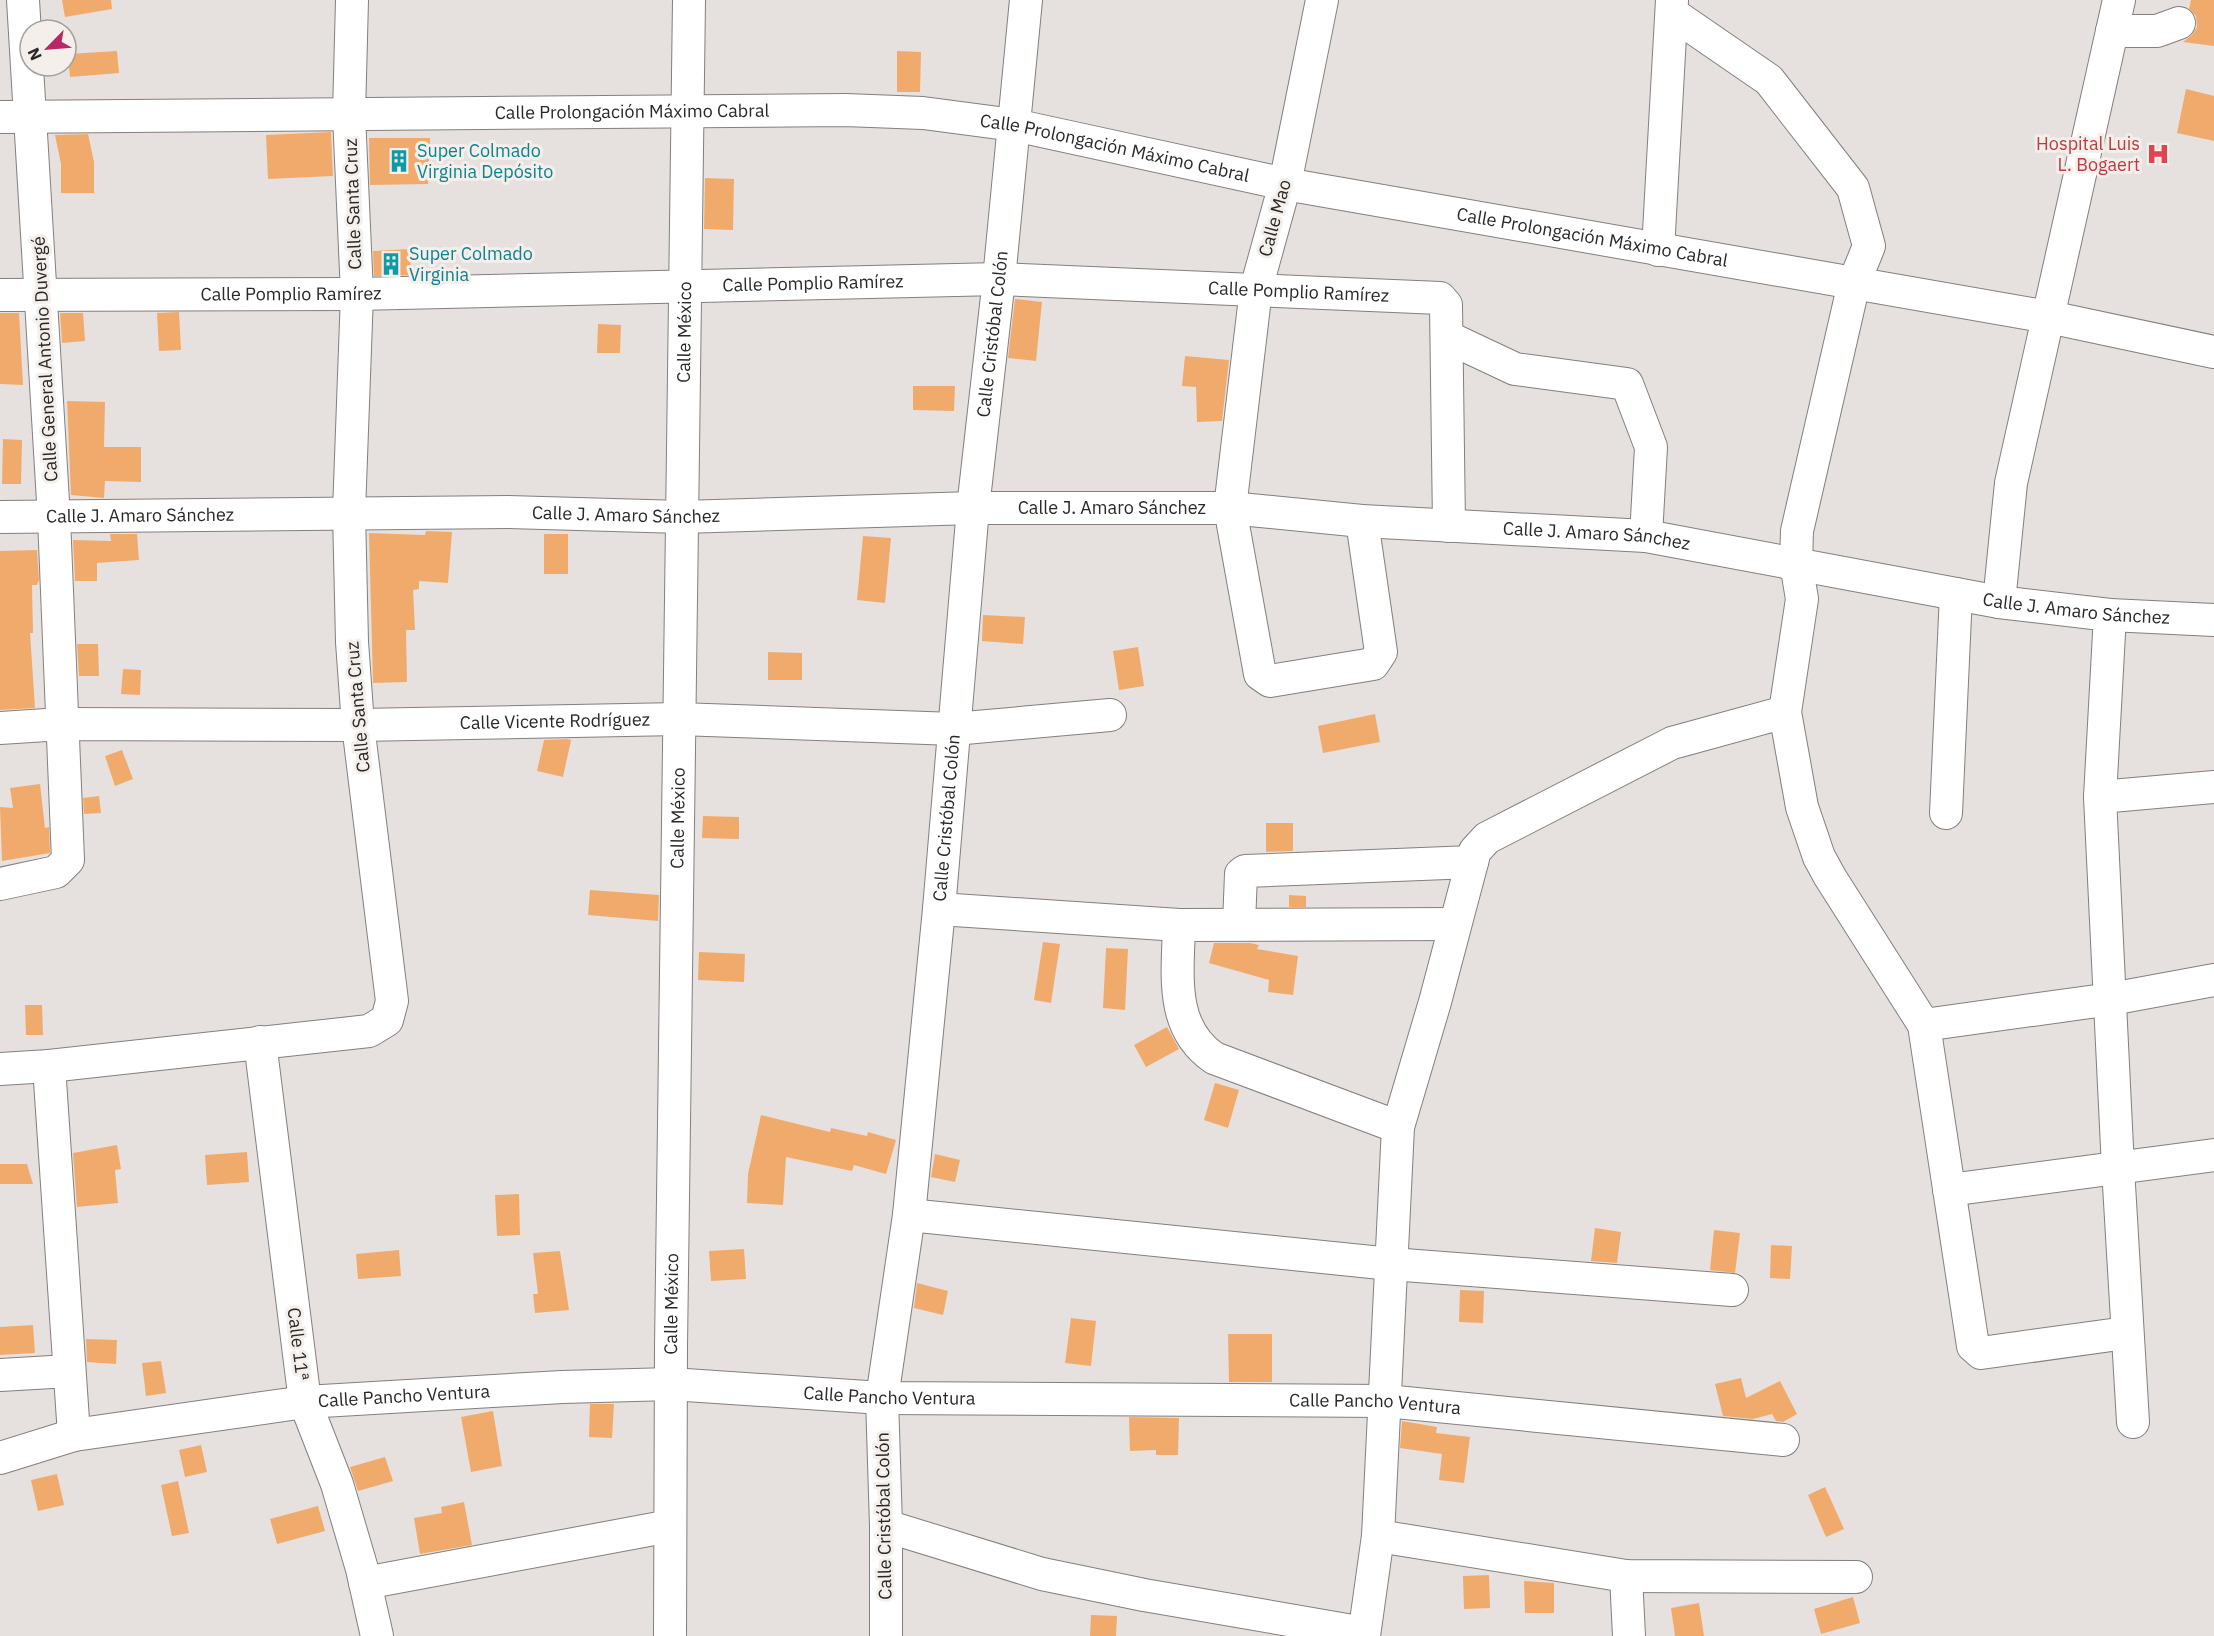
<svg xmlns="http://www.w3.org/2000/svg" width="2214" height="1636" viewBox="0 0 2214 1636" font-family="'IBM Plex Sans',sans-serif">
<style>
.building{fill:#f0ab6c}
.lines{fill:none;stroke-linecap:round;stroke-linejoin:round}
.minor-casing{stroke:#847f7c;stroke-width:34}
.minor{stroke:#fff;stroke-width:32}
.labels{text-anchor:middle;stroke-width:6;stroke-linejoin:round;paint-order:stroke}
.street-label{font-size:18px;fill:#292826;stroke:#f4efeb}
.health-label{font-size:18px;fill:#be3a42;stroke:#f4efeb;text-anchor:end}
.culture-label{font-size:18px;fill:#0d838f;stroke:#f4efeb;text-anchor:start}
</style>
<rect width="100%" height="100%" fill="#e6e1de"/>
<!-- building -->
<g class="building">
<path d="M62 0H111L112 9 65 17Z"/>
<path d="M2191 0H2214V46L2183 42 2192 35 2197 27 2196 16 2189 9Z"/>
<path d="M117 51 119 73 70 77 68 54Z"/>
<path d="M897 51 921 52 920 92H897Z"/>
<path d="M2186 89 2214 96V141L2177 133Z"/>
<path d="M331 132 333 176 268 179 266 135Z"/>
<path d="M88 134 94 162V193H61V164L55 135Z"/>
<path d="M369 138H430L428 184 370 185Z"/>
<path d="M705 178 734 179 733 230 704 229Z"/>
<path d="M411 249 410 275 374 276 373 251Z"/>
<path d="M1015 299 1042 302 1036 361 1008 358Z"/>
<path d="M179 312 181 350 159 351 157 313Z"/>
<path d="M0 313H19L23 385 0 384Z"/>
<path d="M60 313H83L85 341 62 343Z"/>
<path d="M598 324 621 325 620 353H597Z"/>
<path d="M1185 356 1229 360 1222 421 1197 422 1196 387 1182 386Z"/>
<path d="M913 386H955L954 411 913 410Z"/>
<path d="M67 401 105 402 104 447H141V482L105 481 104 498 71 495Z"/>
<path d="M3 439 22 440 21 484H2Z"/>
<path d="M426 531 452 532 448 583 419 581V589L413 590 415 630H406L407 682 373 683 369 533 425 535Z"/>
<path d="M110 534H137L139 560 97 563V581H75L73 540 111 541Z"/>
<rect x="544" y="534" width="24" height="40"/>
<path d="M863 536 891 538 885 603 857 600Z"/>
<path d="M37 550 39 580 37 585H32L33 633H30L35 708 0 710V551Z"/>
<path d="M983 615 1025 617 1023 644 982 641Z"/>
<path d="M77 644H98L99 676H79Z"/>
<path d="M1138 647 1144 686 1119 690 1113 651Z"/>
<path d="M768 652 802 653V680H768Z"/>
<path d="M123 669 141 670 140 695 121 694Z"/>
<path d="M1375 714 1380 742 1323 753 1318 726Z"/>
<path d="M567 739 571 740 563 777 537 771 544 740Z"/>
<path d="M122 750 133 779 115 786 105 756Z"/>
<path d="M40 784 45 828 49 827 50 853 2 861 0 807 13 808 10 788Z"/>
<path d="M99 796 101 813 84 814 83 798Z"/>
<path d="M703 816 739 817V839L702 838Z"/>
<path d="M1266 823H1293V851L1266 852Z"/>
<path d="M590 890 659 895 658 921 588 915Z"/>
<path d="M1289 895 1306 896V907H1289Z"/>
<path d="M1043 942 1060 944 1051 1003 1034 1000Z"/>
<path d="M1214 943H1250L1259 945 1257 949 1298 956 1293 995 1268 992 1269 980 1209 963Z"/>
<path d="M1106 948 1128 949 1125 1010 1103 1008Z"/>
<path d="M699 952 745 954 744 982 698 980Z"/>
<path d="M25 1005H42L43 1035H26Z"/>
<path d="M1167 1027 1179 1049 1146 1067 1134 1045Z"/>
<path d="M1215 1083 1239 1090 1228 1128 1204 1120Z"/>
<path d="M761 1115 830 1132 831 1128 867 1136 868 1132 896 1140 886 1174 854 1165 852 1171 786 1157 783 1205 747 1203 748 1174Z"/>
<path d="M117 1145 121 1169 115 1170 118 1203 77 1207 73 1153Z"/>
<path d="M247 1152 249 1182 207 1185 205 1155Z"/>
<path d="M935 1154 960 1160 955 1182 931 1177Z"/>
<path d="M0 1164H27L33 1184H0Z"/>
<path d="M519 1194 520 1235 497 1236 495 1195Z"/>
<path d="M1595 1228 1621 1232 1617 1263 1591 1261Z"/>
<path d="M1714 1230 1740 1233 1735 1273 1710 1270Z"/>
<path d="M1771 1245 1792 1246 1790 1279 1770 1278Z"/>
<path d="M744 1249 746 1279 711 1281 709 1251Z"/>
<path d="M399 1250 401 1276 358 1279 356 1254Z"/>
<path d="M560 1251 569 1310 535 1313 533 1294H538L533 1253Z"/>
<path d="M917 1283 948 1291 943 1315 914 1308Z"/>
<path d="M1460 1290 1484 1291 1483 1323 1459 1322Z"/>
<path d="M1071 1318 1096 1321 1091 1366 1065 1363Z"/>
<path d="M33 1325 35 1353 0 1355V1327Z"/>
<path d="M1228 1334H1272V1382H1229Z"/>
<path d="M86 1339 117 1340 116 1364 87 1362Z"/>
<path d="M161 1361 166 1393 146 1396 142 1363Z"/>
<path d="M1741 1378 1746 1398 1780 1381 1797 1414 1783 1422 1776 1421 1772 1414 1753 1419 1723 1416 1715 1384Z"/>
<path d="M590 1404H614L612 1438 589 1437Z"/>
<path d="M493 1411 502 1466 471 1472 461 1417Z"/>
<path d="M1129 1417 1179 1418 1178 1455H1156V1450L1130 1451Z"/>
<path d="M1402 1421 1437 1427 1436 1433 1470 1437 1464 1483 1439 1480 1442 1454 1400 1448Z"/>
<path d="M201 1445 207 1472 185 1477 179 1450Z"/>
<path d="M385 1457 393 1481 358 1491 350 1467Z"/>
<path d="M57 1474 64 1505 38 1511 31 1480Z"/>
<path d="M178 1481 189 1533 172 1536 161 1485Z"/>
<path d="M1825 1487 1844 1529 1826 1537 1808 1495Z"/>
<path d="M464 1502 472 1545 420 1554 414 1518 442 1513 441 1507Z"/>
<path d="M318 1506 325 1531 277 1544 270 1519Z"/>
<path d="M1489 1575 1490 1608 1464 1609 1463 1576Z"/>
<path d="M1524 1581 1554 1583V1613H1525Z"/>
<path d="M1853 1597 1860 1623 1821 1634 1814 1609Z"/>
<path d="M1699 1603 1704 1636H1675L1671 1608Z"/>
<path d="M1091 1615 1117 1616 1116 1636H1090Z"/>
</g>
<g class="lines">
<!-- minor casing -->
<g class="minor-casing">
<g id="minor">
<path d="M1322 0 1285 184 1256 289 1230 508 1260 674 1270 681 1373 664 1381 652 1362 521"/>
<path d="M1673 14 1769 80 1853 188 1869 246 1854 283 1797 531 1796 563 1802 599 1785 712 1802 807 1819 857 1830 877 1924 1025 2111 999 2214 980"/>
<path d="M2112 31H2157L2179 23"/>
<path id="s1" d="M0 117 845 110 923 113 1014 125 1285 184 2049 317 2214 352"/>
<path d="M1658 250 1672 0"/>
<path id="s2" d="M0 295 357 294 999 279 1440 298 1446 305 1449 526"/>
<path d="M1447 337 1515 369 1627 384 1651 447 1646 536"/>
<path id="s3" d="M0 517 508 512 682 517 973 508H1230L1362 521 1646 536 1999 602 2110 615 2214 620"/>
<path d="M1999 602 2011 483 2119 0"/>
<path d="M2110 615 2100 797 2118 1168 2133 1422"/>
<path id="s4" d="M0 728 62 724 358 725 679 719 954 729 1110 715"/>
<path d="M2100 797 2214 787"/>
<path d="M1946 813 1956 594"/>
<path d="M0 884 56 872 68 860 54 518 23 0"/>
<path d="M939 909 1179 925 1455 924"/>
<path d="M1239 924 1241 874 1245 871 1472 862"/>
<path d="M1179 925C1178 973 1169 1027 1214 1058L1398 1127"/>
<path d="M1924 1025 1973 1346 1981 1353 2126 1333"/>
<path d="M260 1042 305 1402 337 1484 362 1569 377 1636"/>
<path d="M49 1066 74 1435"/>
<path d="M0 1069 49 1066 369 1031 387 1020 392 1001 358 725 352 642 349 512 357 294 349 115 352 0"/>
<path d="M1949 1190 2214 1155"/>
<path d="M909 1215 1391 1264 1732 1290"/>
<path d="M0 1375 69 1371"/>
<path id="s5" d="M0 1458 74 1435 305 1402 562 1387 671 1384 882 1398 1386 1401 1783 1440"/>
<path d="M886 1526 1042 1574 1144 1595 1364 1633"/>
<path d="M1378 1536 1626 1576 1856 1577"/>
<path d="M1626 1576 1629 1636"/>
<path d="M365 1583 670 1526"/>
<path id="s6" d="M670 1636 671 1347 689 0"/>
<path id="s7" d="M886 1636V1526L882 1398 909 1215 939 909 973 508 999 279 1026 0"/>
<path d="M1364 1636 1378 1536 1398 1127 1435 1002 1475 851 1487 838 1672 743 1785 712"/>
</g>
</g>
<!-- minor -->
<use href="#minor" class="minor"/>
</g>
<!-- icons -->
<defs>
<g id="hospital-bare" transform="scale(1.8)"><path d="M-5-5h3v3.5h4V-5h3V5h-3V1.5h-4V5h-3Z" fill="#e0444e" stroke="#f4efeb" stroke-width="2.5" paint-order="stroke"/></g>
<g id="building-bare" transform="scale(1.8)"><path d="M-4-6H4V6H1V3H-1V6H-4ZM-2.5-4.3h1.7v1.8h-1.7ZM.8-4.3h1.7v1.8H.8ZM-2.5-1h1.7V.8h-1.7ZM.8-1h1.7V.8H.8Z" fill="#0f9aa8" stroke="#f4efeb" stroke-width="2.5" paint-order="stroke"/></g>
</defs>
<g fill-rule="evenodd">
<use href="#hospital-bare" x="2158" y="154"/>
<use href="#building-bare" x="399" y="161"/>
<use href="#building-bare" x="391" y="264"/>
</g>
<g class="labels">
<!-- street labels -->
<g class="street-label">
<text dy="6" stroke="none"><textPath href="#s1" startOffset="632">Calle Prolongación Máximo Cabral</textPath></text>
<text dy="6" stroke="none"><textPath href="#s1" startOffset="1118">Calle Prolongación Máximo Cabral</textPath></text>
<text transform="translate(353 204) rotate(-92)" y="6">Calle Santa Cruz</text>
<text transform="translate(1275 218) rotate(-75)" y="6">Calle Mao</text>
<text dy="6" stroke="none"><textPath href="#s1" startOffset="1604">Calle Prolongación Máximo Cabral</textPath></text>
<text dy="6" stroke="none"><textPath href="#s2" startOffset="813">Calle Pomplio Ramírez</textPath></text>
<text dy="6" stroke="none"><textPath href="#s2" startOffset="1299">Calle Pomplio Ramírez</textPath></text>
<text dy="6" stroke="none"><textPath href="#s2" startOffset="291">Calle Pomplio Ramírez</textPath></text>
<text dy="6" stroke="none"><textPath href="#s6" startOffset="1304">Calle México</textPath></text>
<text dy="6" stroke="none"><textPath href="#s7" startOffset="1308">Calle Cristóbal Colón</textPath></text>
<text transform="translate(45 359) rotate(-93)" y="6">Calle General Antonio Duvergé</text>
<text dy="6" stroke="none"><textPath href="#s3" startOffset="1112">Calle J. Amaro Sánchez</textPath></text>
<text dy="6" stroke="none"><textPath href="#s3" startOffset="626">Calle J. Amaro Sánchez</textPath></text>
<text dy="6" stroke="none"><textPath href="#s3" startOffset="140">Calle J. Amaro Sánchez</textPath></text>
<text dy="6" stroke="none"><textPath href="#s3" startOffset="1598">Calle J. Amaro Sánchez</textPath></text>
<text dy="6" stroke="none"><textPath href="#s3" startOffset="2084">Calle J. Amaro Sánchez</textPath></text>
<text transform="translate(358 707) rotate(-95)" y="6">Calle Santa Cruz</text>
<text dy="6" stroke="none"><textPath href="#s4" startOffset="555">Calle Vicente Rodríguez</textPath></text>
<text dy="6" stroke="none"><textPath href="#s6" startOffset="818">Calle México</textPath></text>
<text dy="6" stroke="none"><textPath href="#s7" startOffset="822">Calle Cristóbal Colón</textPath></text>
<text dy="6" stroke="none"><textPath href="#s6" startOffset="332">Calle México</textPath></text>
<text transform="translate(298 1344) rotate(83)" y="6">Calle 11ª</text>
<text dy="6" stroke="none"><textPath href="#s5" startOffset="896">Calle Pancho Ventura</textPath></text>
<text dy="6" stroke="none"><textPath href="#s5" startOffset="410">Calle Pancho Ventura</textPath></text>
<text dy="6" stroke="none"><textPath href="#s5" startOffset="1382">Calle Pancho Ventura</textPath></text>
<text transform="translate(884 1516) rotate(-91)" y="6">Calle Cristóbal Colón</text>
</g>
<!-- health labels -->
<g class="health-label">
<text x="2140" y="150">Hospital Luis<tspan x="2140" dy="21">L. Bogaert</tspan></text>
</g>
<!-- culture labels -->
<g class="culture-label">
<text x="417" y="157">Super Colmado<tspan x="417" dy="21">Virginia Depósito</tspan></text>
<text x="409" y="260">Super Colmado<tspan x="409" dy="21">Virginia</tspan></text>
</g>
</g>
<!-- north arrow -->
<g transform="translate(48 48) rotate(245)"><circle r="28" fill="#f4efeb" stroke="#a39f9c" stroke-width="1.5"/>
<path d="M0-4.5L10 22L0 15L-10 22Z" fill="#b42966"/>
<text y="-9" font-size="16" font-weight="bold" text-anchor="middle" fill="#292826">N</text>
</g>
</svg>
